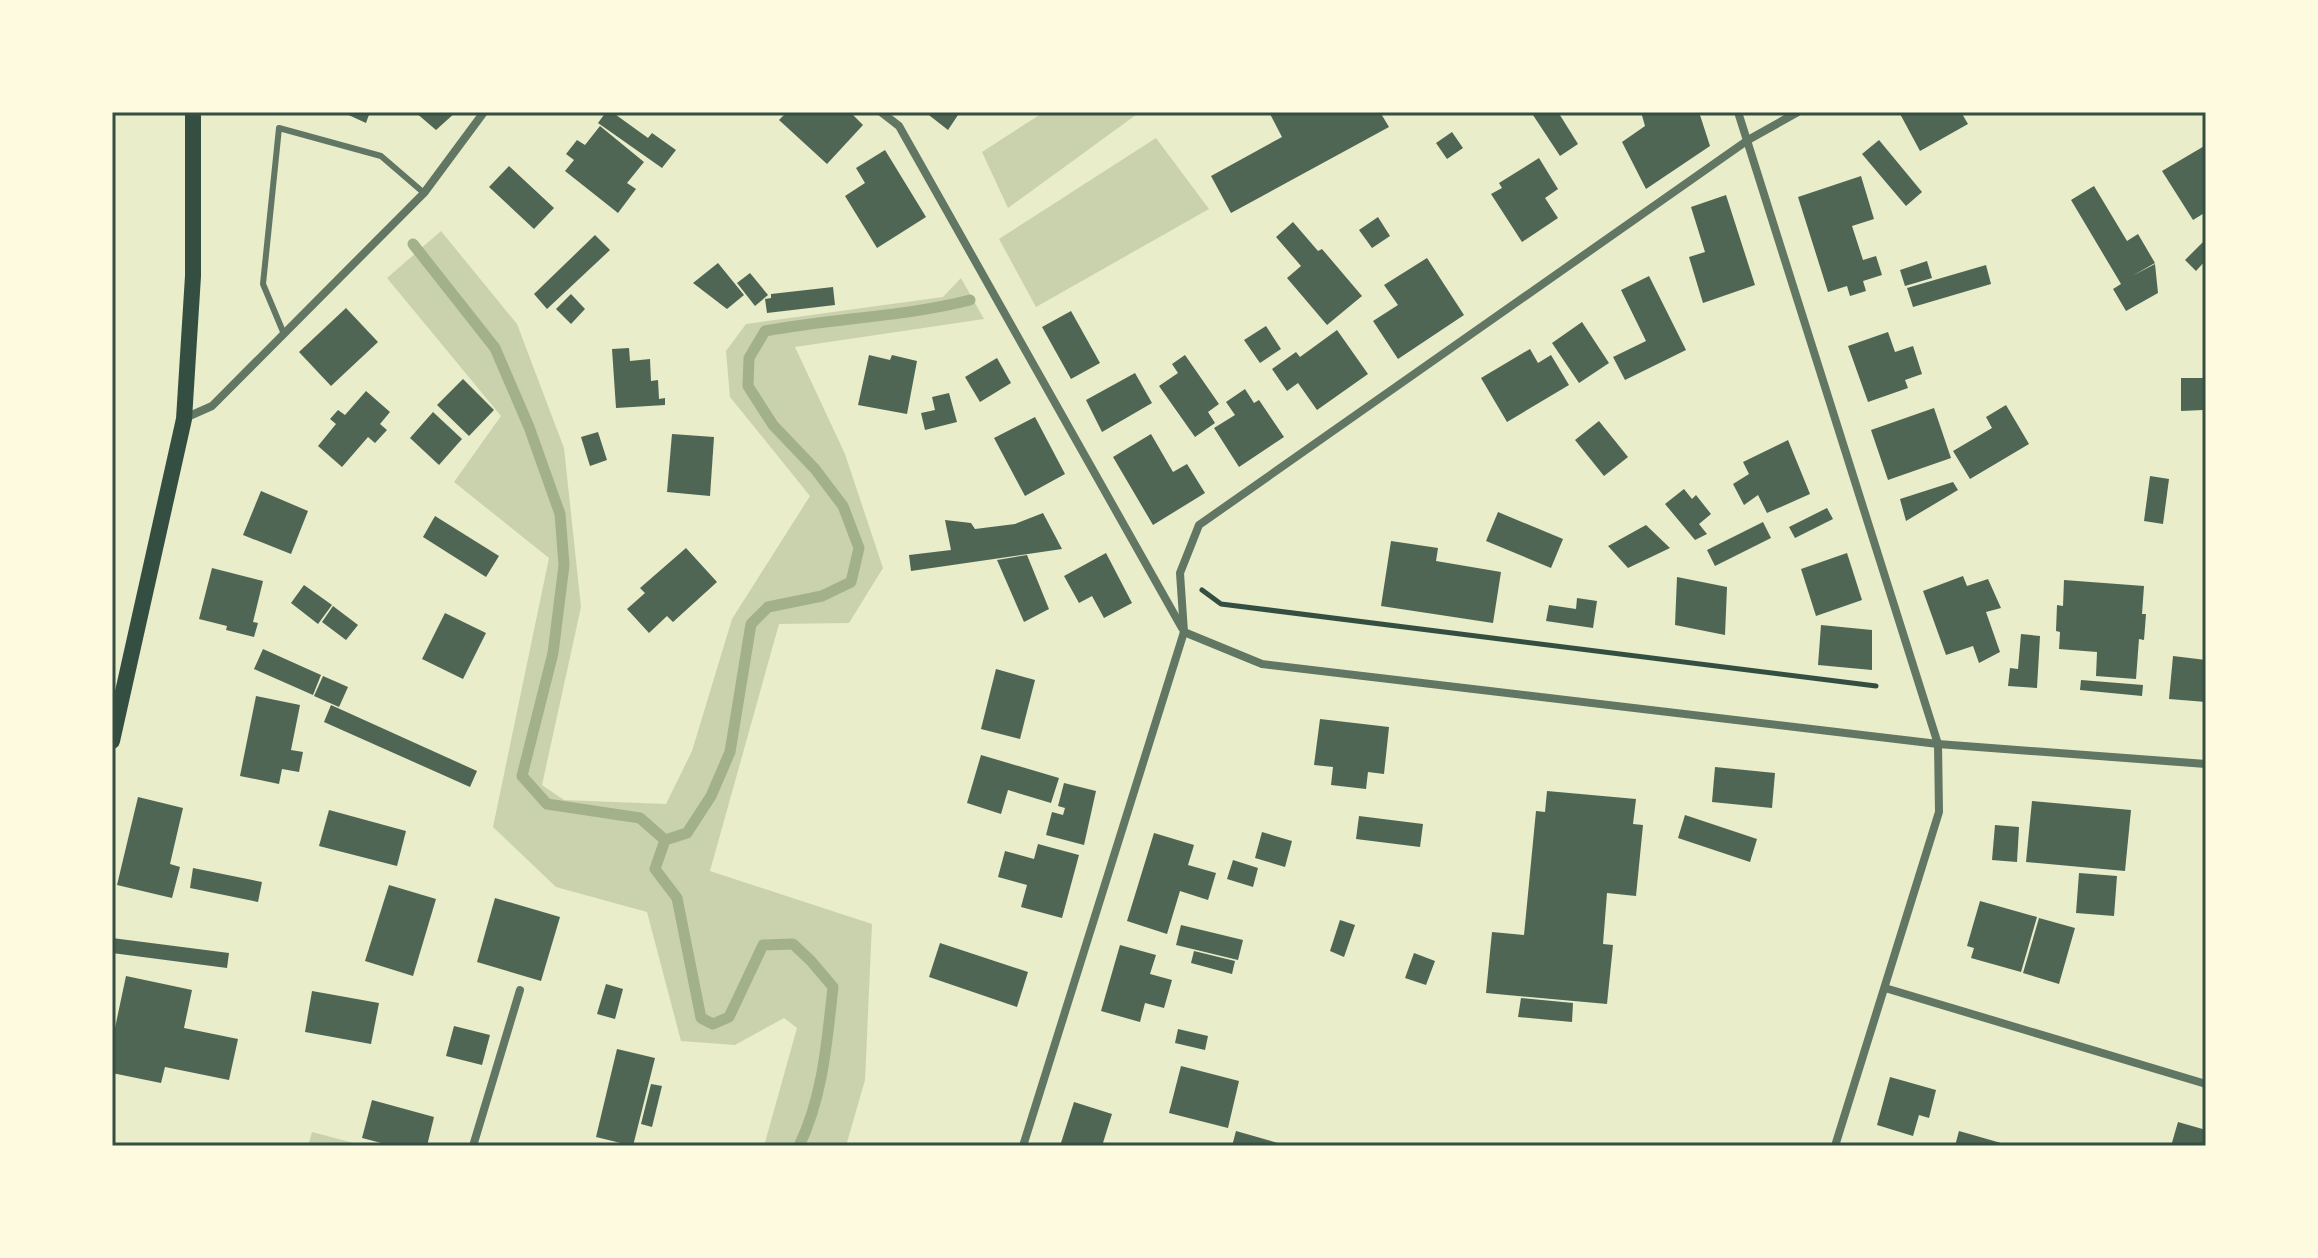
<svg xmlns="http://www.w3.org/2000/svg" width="2318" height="1258" viewBox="0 0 2318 1258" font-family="Poppins,sans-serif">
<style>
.green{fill:#cad2ad}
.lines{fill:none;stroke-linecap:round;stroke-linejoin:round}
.stream{stroke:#a3b18a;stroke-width:11}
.building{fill:#4f6655}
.path{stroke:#344e41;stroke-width:5}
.service{stroke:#617663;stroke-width:6}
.minor{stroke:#617663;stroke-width:8}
.secondary{stroke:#344e41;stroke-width:16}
.neatline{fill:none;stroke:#344e41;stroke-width:3}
</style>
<rect width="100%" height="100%" fill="#e9edc9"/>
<!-- green -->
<g class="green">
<path d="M1044 112H1140L1008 208 982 152Z"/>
<path d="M1156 138 1209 209 1036 307 999 239Z"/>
<path d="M441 231 517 324 564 448 581 607 542 785 564 800 666 804 692 751 732 619 810 496 730 397 726 351 746 324 943 297 961 278 984 319 795 347 845 454 883 568 849 623 779 624 710 871 872 924 865 1080 846 1146H764L797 1028 784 1018 735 1045 681 1041 647 912 556 887 493 827 549 558 454 482 501 416 387 278Z"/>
<path d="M312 1132 365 1146H308Z"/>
</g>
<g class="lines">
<!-- stream -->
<g class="stream">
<path d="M413 244 495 348 529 427 560 514 564 565 553 653 522 776 547 804 640 818 665 840 655 869 677 898 701 1018 713 1024 729 1017 763 945 793 944 811 961 833 987C827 1041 823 1097 799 1146"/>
<path d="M665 840 687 833 711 796 730 752 751 624 768 607 822 596 851 582 859 548 843 506 815 469 773 425 748 386 749 358 765 331C833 318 904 317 970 300"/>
</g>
</g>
<!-- building -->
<g class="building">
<path d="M342 112H370L366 123Z"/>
<path d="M415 112H456L436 130Z"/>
<path d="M606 112H612L648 138 652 133 676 150 662 168 598 123Z"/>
<path d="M787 112H850L863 125 827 164 779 120Z"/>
<path d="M925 112H960L948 130Z"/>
<path d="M1269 112H1380L1389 127 1231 213 1211 176 1282 137Z"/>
<path d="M1531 112H1558L1578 144 1560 156Z"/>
<path d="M1641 112H1699L1710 146 1646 189 1622 142 1645 126Z"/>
<path d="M1899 112H1961L1968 124 1920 151Z"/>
<path d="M600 126 644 162 627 183 636 189 618 213 565 171 574 160 566 154 577 140 585 145Z"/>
<path d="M1452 132 1463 148 1447 159 1436 143Z"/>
<path d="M1879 140 1922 192 1906 206 1862 154Z"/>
<path d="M2206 145V212L2193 220 2162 171Z"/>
<path d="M885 150 926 217 877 248 845 196 865 183 856 168Z"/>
<path d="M1539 158 1558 189 1545 198 1558 218 1522 242 1491 194 1502 188 1499 183Z"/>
<path d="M509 166 554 208 534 229 489 187Z"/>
<path d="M1861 176 1874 219 1852 226 1863 260 1876 256 1882 275 1863 281 1866 291 1850 296 1847 286 1828 292 1798 197Z"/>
<path d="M2094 186 2127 241 2138 234 2155 263 2132 276 2155 264 2158 293 2126 311 2113 289 2121 284 2071 200Z"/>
<path d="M1726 195 1755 285 1703 303 1689 257 1705 252 1691 207Z"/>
<path d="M1378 217 1390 236 1372 248 1359 230Z"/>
<path d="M1293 222 1318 251 1322 249 1362 296 1327 325 1287 278 1301 266 1276 237Z"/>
<path d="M595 235 610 250 547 309 534 294Z"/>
<path d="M2204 241 2206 260 2196 271 2185 260Z"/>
<path d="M1427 258 1464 315 1398 359 1373 321 1398 305 1384 285Z"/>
<path d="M1927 261 1932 278 1905 286 1900 270Z"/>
<path d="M718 263 744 295 727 309 693 283Z"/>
<path d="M1986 265 1991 284 1913 307 1907 288Z"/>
<path d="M750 273 768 295 755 306 737 283Z"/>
<path d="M1649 276 1686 350 1625 380 1613 357 1646 341 1621 290Z"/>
<path d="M833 287 835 305 767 313 765 299 771 298V294Z"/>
<path d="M571 294 585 309 571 324 556 309Z"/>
<path d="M346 308 378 342 331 386 299 352Z"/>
<path d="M1071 311 1100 363 1071 379 1042 327Z"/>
<path d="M1582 322 1609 363 1579 383 1552 343Z"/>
<path d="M1266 326 1281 349 1260 363 1244 340Z"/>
<path d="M1337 330 1368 374 1317 410 1298 383 1287 391 1272 369 1296 352 1300 357Z"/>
<path d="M1888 332 1895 352 1913 346 1922 374 1905 380 1908 388 1868 402 1848 346Z"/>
<path d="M629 348 630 361 650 359 651 381 658 380 659 399 665 398V405L616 408 612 349Z"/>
<path d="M1530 349 1538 363 1551 355 1569 385 1507 422 1481 378Z"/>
<path d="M869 355 890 360 892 355 917 361 907 414 858 405Z"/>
<path d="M1185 355 1219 404 1208 412 1215 423 1195 437 1159 386 1178 373 1172 364Z"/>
<path d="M997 358 1011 383 980 402 965 377Z"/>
<path d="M1135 373 1152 403 1102 432 1086 400Z"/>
<path d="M2181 378H2203V410L2181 411Z"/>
<path d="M463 379 494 410 469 436 437 405Z"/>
<path d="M1245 389 1254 403 1259 400 1284 437 1239 467 1214 428 1235 415 1226 402Z"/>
<path d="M366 391 390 412 380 424 387 430 375 443 368 437 342 467 318 446 336 424 330 419 338 410 345 415Z"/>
<path d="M949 393 957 422 925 430 921 413 935 410 932 397Z"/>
<path d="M2006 405 2029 444 1970 479 1953 451 1992 428 1986 417Z"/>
<path d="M1934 408 1951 458 1888 480 1871 430Z"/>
<path d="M433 412 462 439 439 465 410 438Z"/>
<path d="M1035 417 1065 474 1025 496 994 438Z"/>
<path d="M1599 421 1628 457 1604 476 1575 440Z"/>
<path d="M598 432 607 460 590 466 581 437Z"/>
<path d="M672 434 714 437 710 496 667 492Z"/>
<path d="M1151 434 1173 472 1187 464 1205 493 1153 525 1113 457Z"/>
<path d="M1788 440 1810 494 1767 513 1758 495 1744 505 1733 484 1749 474 1743 462Z"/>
<path d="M2150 476 2169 479 2163 524 2144 521Z"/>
<path d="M1953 482 1958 490 1906 521 1900 499Z"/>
<path d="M1684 489 1692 499 1696 495 1711 514 1699 524 1707 534 1695 540 1665 504Z"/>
<path d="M261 491 308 511 291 554 243 535Z"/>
<path d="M1827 508 1833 519 1795 538 1789 527Z"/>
<path d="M1498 512 1563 539 1551 568 1486 541Z"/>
<path d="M1043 513 1062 549 911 571 909 555 951 550 945 520 971 523 975 529 1015 524Z"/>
<path d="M435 516 499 556 486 577 423 537Z"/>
<path d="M1763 522 1771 538 1715 566 1707 550Z"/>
<path d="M1646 525 1670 548 1628 568 1608 546Z"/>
<path d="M1391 541 1438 548 1436 561 1501 572 1493 623 1381 606Z"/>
<path d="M686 548 717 582 673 622 667 616 649 633 627 609 645 593 640 588Z"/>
<path d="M1106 553 1132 603 1104 618 1092 596 1079 603 1064 576Z"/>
<path d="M1847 553 1862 600 1816 616 1801 569Z"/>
<path d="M1027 555 1049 609 1024 622 997 560Z"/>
<path d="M212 568 263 581 253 622 258 623 254 637 226 630 227 626 199 619Z"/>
<path d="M1963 576 1967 586 1988 579 2001 608 1986 612 2000 652 1979 663 1973 646 1946 655 1923 591Z"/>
<path d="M1677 577 1727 587 1725 635 1675 625Z"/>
<path d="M2064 580 2144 586 2142 614H2146L2144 640 2139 639 2136 679 2096 676 2097 652 2059 649 2060 632 2056 631 2057 605 2063 606Z"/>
<path d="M304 585 332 605 318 624 291 603Z"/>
<path d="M1577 598 1597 601 1593 628 1546 621 1549 605 1576 609Z"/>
<path d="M333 606 358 625 346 640 322 622Z"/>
<path d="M445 613 486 633 463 679 422 659Z"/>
<path d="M1821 625 1872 630V670L1818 665Z"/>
<path d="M2021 634 2040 636 2037 688 2008 686 2010 668 2018 669Z"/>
<path d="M263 649 321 675 313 695 254 669Z"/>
<path d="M2173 656 2206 660V702L2169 699Z"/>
<path d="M996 669 1035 680 1020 739 981 729Z"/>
<path d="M323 676 348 687 339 707 314 696Z"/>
<path d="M2081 680 2143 685 2142 696 2080 690Z"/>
<path d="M256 696 300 705 291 750 303 752 299 772 282 769 279 784 240 776Z"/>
<path d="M331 705 477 771 470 787 324 722Z"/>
<path d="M1320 719 1389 727 1384 774 1368 772 1366 789 1331 785 1333 767 1314 765Z"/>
<path d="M981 755 1059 778 1051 803 1008 790 1001 814 967 803Z"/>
<path d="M1715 767 1775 773 1772 808 1712 802Z"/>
<path d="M1064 783 1096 791 1084 845 1046 835 1052 812 1063 815 1065 808 1058 806Z"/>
<path d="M1547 791 1636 799 1633 824 1643 825 1636 896 1607 893 1603 944 1613 945 1607 1004 1486 993 1492 932 1524 935 1536 811 1545 812Z"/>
<path d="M138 797 183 808 170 864 180 867 172 898 117 885Z"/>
<path d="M2032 801 2131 810 2125 871 2026 862Z"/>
<path d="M329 810 406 831 397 866 319 846Z"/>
<path d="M1685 815 1757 839 1750 862 1678 838Z"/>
<path d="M1359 816 1423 824 1420 847 1356 839Z"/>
<path d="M1995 825 2019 827 2017 862 1992 860Z"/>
<path d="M1262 832 1292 841 1285 867 1255 858Z"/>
<path d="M1154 833 1194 845 1188 865 1216 873 1208 900 1180 891 1167 934 1127 921Z"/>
<path d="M1038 844 1079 855 1062 918 1021 907 1027 885 998 877 1005 851 1034 859Z"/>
<path d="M1233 860 1258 868 1253 887 1227 879Z"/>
<path d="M193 868 262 882 258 902 190 888Z"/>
<path d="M2079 873 2117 876 2114 916 2076 913Z"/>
<path d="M389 885 436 899 413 976 365 961Z"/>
<path d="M495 898 560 917 541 981 477 962Z"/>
<path d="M1980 901 2037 917 2021 972 1971 958 1974 948 1967 946Z"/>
<path d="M2039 918 2075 928 2059 984 2023 973Z"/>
<path d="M1340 920 1355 925 1344 957 1330 951Z"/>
<path d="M1181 925 1243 940 1238 960 1176 945Z"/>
<path d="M112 938 229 953 227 968 112 953Z"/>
<path d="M940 943 1028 972 1017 1007 929 977Z"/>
<path d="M1120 945 1156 955 1150 974 1172 980 1164 1008 1145 1003 1140 1022 1101 1011Z"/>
<path d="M1194 951 1235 961 1232 974 1191 963Z"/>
<path d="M1414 953 1435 961 1426 985 1405 978Z"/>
<path d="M126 976 192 990 184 1028 238 1039 229 1080 165 1067 161 1083 112 1073V1042Z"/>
<path d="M606 984 623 989 615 1019 597 1014Z"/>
<path d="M312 991 379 1003 371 1044 305 1032Z"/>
<path d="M1521 998 1573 1003 1572 1022 1518 1017Z"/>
<path d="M454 1026 490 1035 482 1065 446 1056Z"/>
<path d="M1178 1029 1208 1036 1205 1050 1175 1043Z"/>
<path d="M617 1049 655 1058 633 1146 596 1137Z"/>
<path d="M1181 1066 1239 1081 1228 1128 1169 1113Z"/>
<path d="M1890 1077 1936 1090 1929 1118 1919 1115 1913 1136 1877 1125Z"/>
<path d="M651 1084 662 1086 652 1127 641 1124Z"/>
<path d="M372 1100 434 1117 427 1146H393L362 1138Z"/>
<path d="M1074 1102 1112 1114 1102 1146H1060Z"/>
<path d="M2178 1122 2206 1130V1146H2171Z"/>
<path d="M1236 1131 1285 1145V1146H1232Z"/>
<path d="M1959 1131 2008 1145V1146H1955Z"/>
</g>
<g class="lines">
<!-- path -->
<path class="path" d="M1202 590 1221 604 1876 686"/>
<!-- service -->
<path class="service" d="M284 334 263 284 279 128 381 156 424 193"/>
<!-- minor -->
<g class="minor">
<path d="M881 112 899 126 1182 628"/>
<path d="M1738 112 1938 744 1939 812 1835 1146"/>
<path d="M185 418 212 406 424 193 484 112"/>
<path d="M1184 632 1262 664 1938 744 2206 764"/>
<path d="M1885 988 2206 1084"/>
<path d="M473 1146 520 990"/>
<path d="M1023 1146 1184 632 1180 573 1199 525 1748 140 1798 112"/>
</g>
<!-- secondary -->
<path class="secondary" d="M112 741 184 419 193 276V112"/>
</g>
<!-- border -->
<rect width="2318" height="1258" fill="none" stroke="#fefae0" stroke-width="228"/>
<rect x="114" y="114" width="2090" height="1030" class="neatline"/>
</svg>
